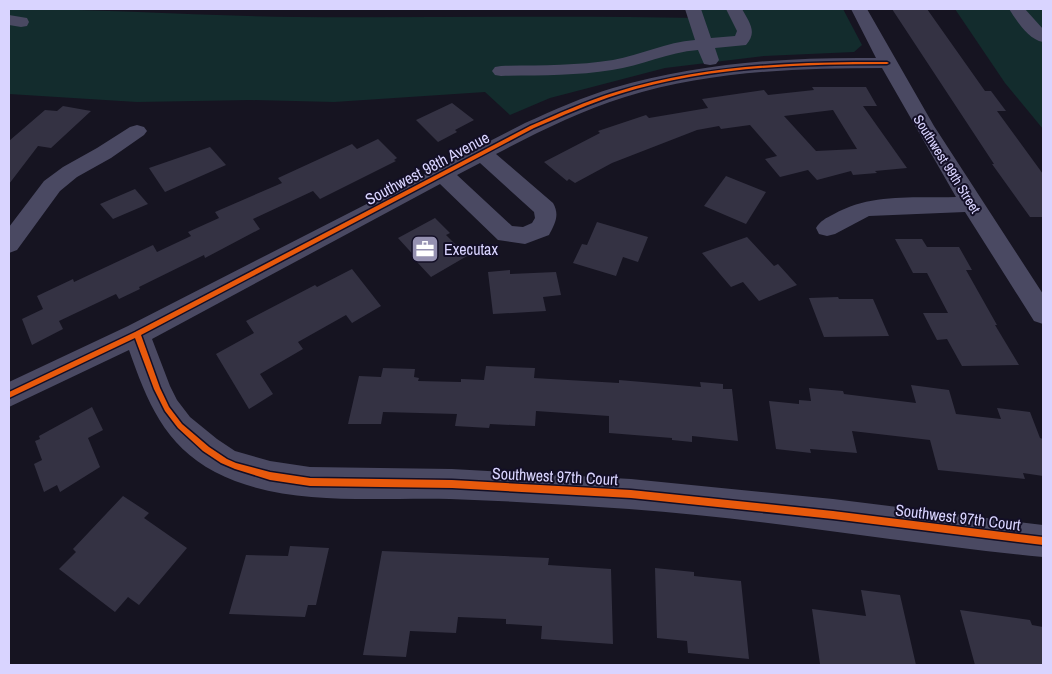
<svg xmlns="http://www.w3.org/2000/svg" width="1052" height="674" viewBox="0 0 1052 674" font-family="'Archivo Narrow',sans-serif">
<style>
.green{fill:#132c2d}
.building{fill:#343243;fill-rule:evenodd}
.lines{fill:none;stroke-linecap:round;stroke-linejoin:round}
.minor{fill:#4a4962;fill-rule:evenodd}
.cycleway-casing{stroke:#130f26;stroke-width:3}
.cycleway{fill:#e8590c;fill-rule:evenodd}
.labels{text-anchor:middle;stroke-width:4;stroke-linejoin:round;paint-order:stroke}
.far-street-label{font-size:14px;fill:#d9d4ff;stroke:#130f26}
.street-label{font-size:16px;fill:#d9d4ff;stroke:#130f26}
.poi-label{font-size:16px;fill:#d9d4ff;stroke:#130f26;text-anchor:start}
</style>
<rect width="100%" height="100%" fill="#161421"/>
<!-- green -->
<g class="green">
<path d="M9 9C104 9 200 16 296 17 431 18 565 15 700 18L698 9H843L862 45 854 52 764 56 665 68 550 98 510 115 485 92 334 102 250 100 137 102 9 94Z"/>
<path d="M955 9H1043V129L1005 83Z"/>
</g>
<!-- building -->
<g class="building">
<path d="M892 9H927L985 91H991L1006 111H997L1043 174V217H1030L992 164H994Z"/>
<path d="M812 87H866L877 106H863L907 168 875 171 877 173 853 175 851 171 817 180 808 170 780 177 765 159 777 156 750 125 721 129 719 126 697 130 612 163 575 183 569 179 567 181 544 162 600 133 598 131 646 115 649 118 708 108 702 99 764 90 768 95 814 90ZM833 110 857 149 816 151 784 116Z"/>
<path d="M452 103 474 120 455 130 457 132 438 142 416 120Z"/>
<path d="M63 106 91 111 51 148 38 146 9 184V141L45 110 57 111Z"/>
<path d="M378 139 397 158 394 160 396 161 320 199 313 191 253 219 260 229 205 258 204 255 139 287 140 289 119 299 116 294 59 321 63 329 32 345 22 319 43 309 37 296 73 279 74 282 153 245 157 252 191 236 188 232 219 218 215 212 282 183 278 178 352 144 357 149Z"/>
<path d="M210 147 226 165 165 192 149 168Z"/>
<path d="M726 176 766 192 746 224 704 206Z"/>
<path d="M135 189 148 204 113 219 100 204Z"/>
<path d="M435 218 450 233 446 235 467 256 431 277 417 262 419 261 398 238Z"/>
<path d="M597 222 648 237 638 262 623 257 616 276 573 263 582 244 587 245Z"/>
<path d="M747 237 774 266 778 264 797 285 759 301 743 282 731 287 702 253Z"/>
<path d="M895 239H922L927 247H959L972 270H966L997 325H995L1019 365 962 366 947 339 937 340 923 313H948L927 273H913Z"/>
<path d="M352 269 381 306 352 323 346 315 298 342 303 349 260 374 273 394 249 409 216 354 254 333 246 321 315 285 317 287Z"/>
<path d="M510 270V274L556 272 561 295 543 297 546 311 493 314 488 272Z"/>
<path d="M838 297 839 299H873L889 336 824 337 809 298Z"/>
<path d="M486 366 535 368 534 378 619 383V380L701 387 700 382 723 384V389H732L738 441 692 436V442L672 440V438L609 433V416L536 411 535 426 490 424 489 428 455 426 457 414 383 412 381 424H348L359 376 381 377 383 368 415 369 414 377 419 378 418 381 461 382V379L484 380Z"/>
<path d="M911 385 949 390 956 414 1001 419 997 408 1030 412 1040 438 1043 439V476L1023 473 1025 479 938 470 930 440 852 431 857 453 810 449 811 453 776 449 769 401 799 404V400L811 401 809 388 843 391 844 394 916 403Z"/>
<path d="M92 407 103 430 88 438 100 467 60 492 57 485 44 492 34 464 42 460 35 441 40 439 39 436Z"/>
<path d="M123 496 149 513 144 518 187 548 139 605 128 597 115 612 59 569 76 552 73 549Z"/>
<path d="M290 546 329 548 316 605H308L305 617 229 614 246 555 288 556Z"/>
<path d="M382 551 549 558 548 565 611 569 613 644 541 639 542 626 506 624V619L458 617 456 633 410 631 406 657 363 655Z"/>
<path d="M655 568 694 572V576L741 581 749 659 688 653 687 641 657 638Z"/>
<path d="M861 590 900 595 916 665 820 664 812 609 866 616Z"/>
<path d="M960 610 1030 620 1032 625 1043 627V665H975Z"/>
</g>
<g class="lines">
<!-- minor -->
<g class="minor">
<path d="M685 9H701L711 38 735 36 737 31 726 9H742C749 22 758 32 746 45L715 48 719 60 716 64 710 65 704 64 698 50C668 52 641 66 612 70 576 76 538 75 501 76L495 75 492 71 495 67 501 66C538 65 576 66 613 60 641 55 666 42 695 40Z"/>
<path d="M851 9H867L934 126 1043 294V324L1034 321 965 212 869 216 835 234 827 236 819 234 816 228C820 221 826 218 834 214 870 193 915 198 956 197L882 68C796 68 708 71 625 97 580 111 538 132 496 154L553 203C560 215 555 224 549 235L525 244 498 240 440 184 152 339 170 386 177 400 190 417 217 439 235 451 270 461 310 467 452 469 631 479 833 499 1043 525V557C905 544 768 519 629 509 569 505 510 501 450 499 375 497 284 508 215 472 164 445 147 401 129 350L9 407V382L128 326 525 123C554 110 583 97 613 88 699 63 787 57 876 58ZM480 163 534 212 535 218 532 223 523 227 512 226 457 175Z"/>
<path d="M1009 9H1025L1043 29V42C1028 39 1017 21 1009 9Z"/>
<path d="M9 15 27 18 29 22 27 26 21 27 9 25Z"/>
<path d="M137 125 144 127 147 131 144 135 111 158 77 177 60 191 17 250 9 253V227L44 181 63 167 97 148 130 127Z"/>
</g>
<!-- cycleway casing -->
<g class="cycleway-casing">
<path id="cycleway" d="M854 62H887L889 63 887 64C797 64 705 67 619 94 590 103 562 116 534 128L141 335 160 388 169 407 182 424 209 447 227 459 236 463 270 472 310 478 452 480 631 490 833 511 1043 537V545L833 519 631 498 452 488 310 486 270 480 235 469 221 463 203 451 178 428 165 411 154 389 135 338 9 398V392L135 332 530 126C558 114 586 101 616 92 693 68 774 63 854 62Z"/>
</g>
<!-- cycleway -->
<use href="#cycleway" class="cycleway"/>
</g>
<!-- icons -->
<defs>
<g id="office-square" transform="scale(1.4375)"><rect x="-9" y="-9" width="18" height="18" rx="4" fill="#9591b1" stroke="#130f26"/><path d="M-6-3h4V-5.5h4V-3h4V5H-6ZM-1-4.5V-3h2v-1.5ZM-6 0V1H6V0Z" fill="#fff"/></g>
</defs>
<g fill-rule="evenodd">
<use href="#office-square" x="425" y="249"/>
</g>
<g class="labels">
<!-- far-street labels -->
<g class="far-street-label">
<text transform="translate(947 164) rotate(58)" y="5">Southwest 99th Street</text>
</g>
<!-- street labels -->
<g class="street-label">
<text transform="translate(427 168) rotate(-28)" y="6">Southwest 98th Avenue</text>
<text transform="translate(555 476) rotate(3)" y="6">Southwest 97th Court</text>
<text transform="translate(958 517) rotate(7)" y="6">Southwest 97th Court</text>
</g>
<!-- poi labels -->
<g class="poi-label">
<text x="444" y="255">Executax</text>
</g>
</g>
<!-- border -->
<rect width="1052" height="674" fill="none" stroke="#d9d4ff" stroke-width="20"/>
</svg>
